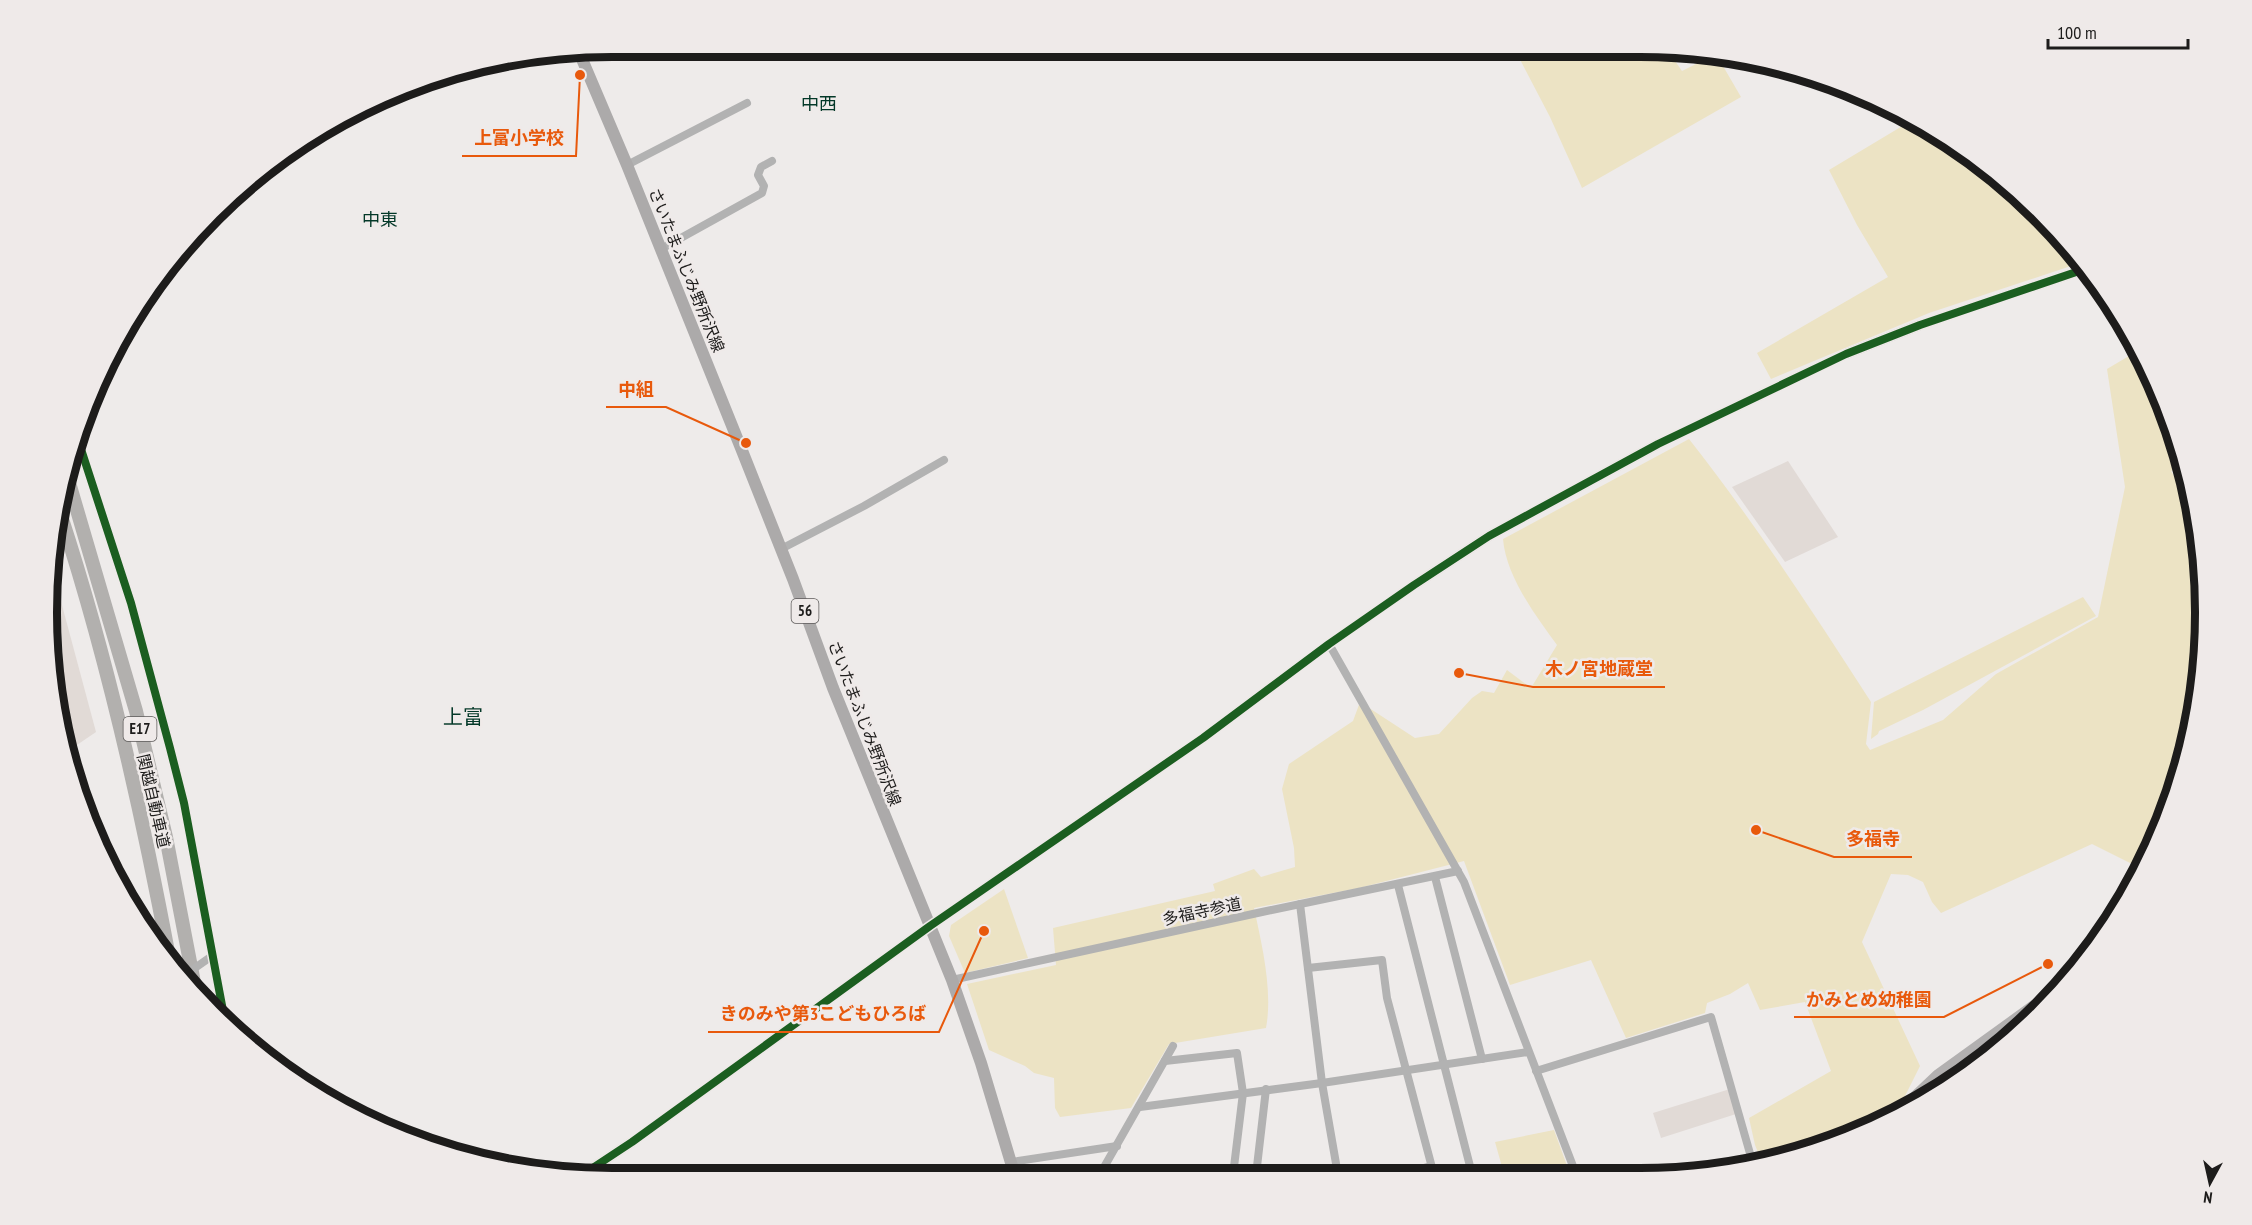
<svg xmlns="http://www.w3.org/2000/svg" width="2252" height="1225" viewBox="0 0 2252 1225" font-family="'PT Sans Narrow','Noto Sans JP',sans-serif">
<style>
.built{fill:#e1dad6}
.green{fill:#ece3c4}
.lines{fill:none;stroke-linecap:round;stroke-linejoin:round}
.street{stroke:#b2b2b2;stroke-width:8}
.secondary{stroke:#b2b0b0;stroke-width:10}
.primary{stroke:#acaaaa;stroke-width:12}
.highway{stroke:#b2b0ae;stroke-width:14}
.street-bridge{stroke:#b2b2b2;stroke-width:8}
.cycleway-casing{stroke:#efeae9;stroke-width:11}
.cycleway{stroke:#1b5e20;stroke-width:8}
.labels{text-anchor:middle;stroke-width:5;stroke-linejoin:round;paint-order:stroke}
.shield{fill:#efeae9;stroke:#5c5a59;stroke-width:1.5}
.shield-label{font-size:15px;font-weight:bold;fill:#1d1c1b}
.street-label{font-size:16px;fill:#1d1c1b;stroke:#efeae9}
.neighbourhood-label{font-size:18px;fill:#033828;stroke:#efeae9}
.quarter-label{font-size:20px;fill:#033828;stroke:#efeae9}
.rim{fill:none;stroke:#1d1c1b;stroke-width:8}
.leader{fill:none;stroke:#e8590c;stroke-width:2}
.callout-dot{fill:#e8590c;stroke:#efeae9;stroke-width:2}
.callout-label{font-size:18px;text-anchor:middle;font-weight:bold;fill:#e8590c;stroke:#efeae9;stroke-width:5;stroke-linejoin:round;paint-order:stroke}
</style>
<rect width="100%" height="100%" fill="#eeebea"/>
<!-- built -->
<g class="built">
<path d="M1788 461 1838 537 1785 562 1732 487Z"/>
<path d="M55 579 96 732 71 749 48 650Z"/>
<path d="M1730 1089 1736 1114 1661 1138 1653 1113Z"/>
</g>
<!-- green -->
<g class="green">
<path d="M1514 48H1666L1682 71 1716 54 1741 97 1582 188 1550 117Z"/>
<path d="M1914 119 1922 122 2012 187 2083 262 1929 313 1771 379 1757 353 1888 277 1857 225 1829 170Z"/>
<path d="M2139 350 2147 362 2186 466 2171 471 2193 508 2204 575 2201 686 2176 794 2142 869 2092 844 1941 913 1932 902 1923 882 1908 875 1891 874 1862 942 1920 1066 1905 1096 1844 1137 1822 1148 1762 1162 1755 1145 1749 1118 1831 1071 1805 1002 1760 1010 1748 983 1730 994 1707 1003 1705 1013 1626 1038 1591 960 1510 985 1464 861 1359 888 1254 908C1262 945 1273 991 1266 1028L1169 1044 1131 1108 1060 1117 1055 1108 1054 1078 1034 1073 1025 1066 989 1050 967 984 1056 965 1053 928 1215 891 1213 884 1254 869 1261 877 1295 867 1294 848 1282 789 1289 764 1353 721 1360 702 1415 738 1439 734 1472 698 1482 691 1494 693 1507 670 1531 688 1557 645C1535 615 1506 576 1503 539L1689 439C1755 523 1813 612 1871 702L1866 744 1870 750 1943 720 1996 674 2098 617 2125 487 2107 369Z"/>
<path d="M2083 597 2096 616 1923 710 1879 731 1878 734 1871 739 1874 702Z"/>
<path d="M1004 889 1028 958 965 973 949 936 951 925Z"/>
<path d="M1554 1130 1570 1174H1504L1495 1142Z"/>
</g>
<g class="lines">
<!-- street -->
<g class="street">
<path d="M581 57 597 49"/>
<path d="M627 165 747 103"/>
<path d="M661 249 762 193 764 186 758 175 761 167 772 161"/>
<path d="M78 440 131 603 170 748 184 803 224 1016"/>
<path d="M781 549 864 506 944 460"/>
<path d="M1329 644 1464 882 1576 1174"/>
<path d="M1435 877 1482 1059"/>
<path d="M1398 885 1472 1174"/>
<path d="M1300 904 1322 1083 1338 1175"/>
<path d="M1308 968 1382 960 1387 998 1434 1175"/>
<path d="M952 980 1262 912 1458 871"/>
<path d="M1165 1061 1237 1053 1243 1093 1233 1175"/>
<path d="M1536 1071 1711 1017 1753 1164"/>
<path d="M1140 1107 1322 1083 1528 1052"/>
<path d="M1011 1162 1117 1146"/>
<path d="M1256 1175 1266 1089"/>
<path d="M1397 1175 1431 1166"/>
<path d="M1099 1176 1173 1046"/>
</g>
<!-- secondary -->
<g class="secondary">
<path d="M1901 1109 1938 1074 2060 986"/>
<path d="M579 1177 632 1142 930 926 1203 738 1329 644 1414 585 1489 536 1658 444 1846 354 1920 325 2088 268"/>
</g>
<!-- primary -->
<path class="primary" d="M579 52 627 165 741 448 793 579 833 688 952 980 981 1063 1015 1176"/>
<!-- highway -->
<g class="highway">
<path d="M65 469 136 711 166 837 196 993"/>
<path d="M61 516C108 660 141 808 169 957"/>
</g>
<!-- street-bridge -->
<path class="street-bridge" d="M182 977 212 956"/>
<!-- cycleway casing -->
<g class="cycleway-casing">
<g id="cycleway">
<path d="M78 440 131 603 170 748 184 803 224 1016"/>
<path d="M579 1177 632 1142 930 926 1203 738 1329 644 1414 585 1489 536 1658 444 1846 354 1920 325 2088 268"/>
</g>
</g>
<!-- cycleway -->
<use href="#cycleway" class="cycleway"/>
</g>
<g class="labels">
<!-- shield labels -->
<g class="shield">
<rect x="791.5" y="599" width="27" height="24" rx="4.5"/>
<rect x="123.5" y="717" width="33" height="24" rx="4.5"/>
</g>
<g class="shield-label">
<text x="805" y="616">56</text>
<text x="140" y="734">E17</text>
</g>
<!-- street labels -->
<g class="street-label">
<text transform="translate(687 270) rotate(68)" y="6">さいたまふじみ野所沢線</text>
<text transform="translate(865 723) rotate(69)" y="6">さいたまふじみ野所沢線</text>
<text transform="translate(154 801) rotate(77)" y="6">関越自動車道</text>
<text transform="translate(1202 911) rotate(-12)" y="6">多福寺参道</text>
</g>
<!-- neighbourhood labels -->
<g class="neighbourhood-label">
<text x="819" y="110">中西</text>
<text x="380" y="226">中東</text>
</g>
<!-- quarter labels -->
<g class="quarter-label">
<text x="463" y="724">上富</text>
</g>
</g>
<!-- crop -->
<path d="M0 0H2252V1225H0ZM612 57H1640A555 555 0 0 1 2195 612V613A555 555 0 0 1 1640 1168H612A555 555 0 0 1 57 613V612A555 555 0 0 1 612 57Z" fill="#efeae9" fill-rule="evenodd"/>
<path class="rim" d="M612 57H1640A555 555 0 0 1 2195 612V613A555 555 0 0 1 1640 1168H612A555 555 0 0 1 57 613V612A555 555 0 0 1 612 57Z"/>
<!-- callouts -->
<path class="leader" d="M580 75L576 156H462M746 443L666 407H606M1459 673L1533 687H1665M1756 830L1834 857H1912M2048 964L1944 1017H1794M984 931L939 1032H708"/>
<g class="callout-dot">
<circle cx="580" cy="75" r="6"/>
<circle cx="746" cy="443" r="6"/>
<circle cx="1459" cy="673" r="6"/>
<circle cx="1756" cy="830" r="6"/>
<circle cx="2048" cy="964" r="6"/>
<circle cx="984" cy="931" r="6"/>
</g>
<g class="callout-label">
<text x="519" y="144">上富小学校</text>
<text x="636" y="396">中組</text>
<text x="1599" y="675">木ノ宮地蔵堂</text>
<text x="1873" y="845">多福寺</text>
<text x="1869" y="1006">かみとめ幼稚園</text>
<text x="823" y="1020">きのみや第3こどもひろば</text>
</g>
<!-- north arrow -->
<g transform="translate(2210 1183) rotate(188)" stroke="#efeae9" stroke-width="4.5" paint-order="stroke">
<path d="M0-4.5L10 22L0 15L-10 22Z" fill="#1d1c1b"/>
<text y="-9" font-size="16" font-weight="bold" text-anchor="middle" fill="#1d1c1b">N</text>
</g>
<!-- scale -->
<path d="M2048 39v9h140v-9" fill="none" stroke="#1d1c1b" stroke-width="3"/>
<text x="2057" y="39" font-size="18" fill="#1d1c1b" stroke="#efeae9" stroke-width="4.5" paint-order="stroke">100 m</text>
</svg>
